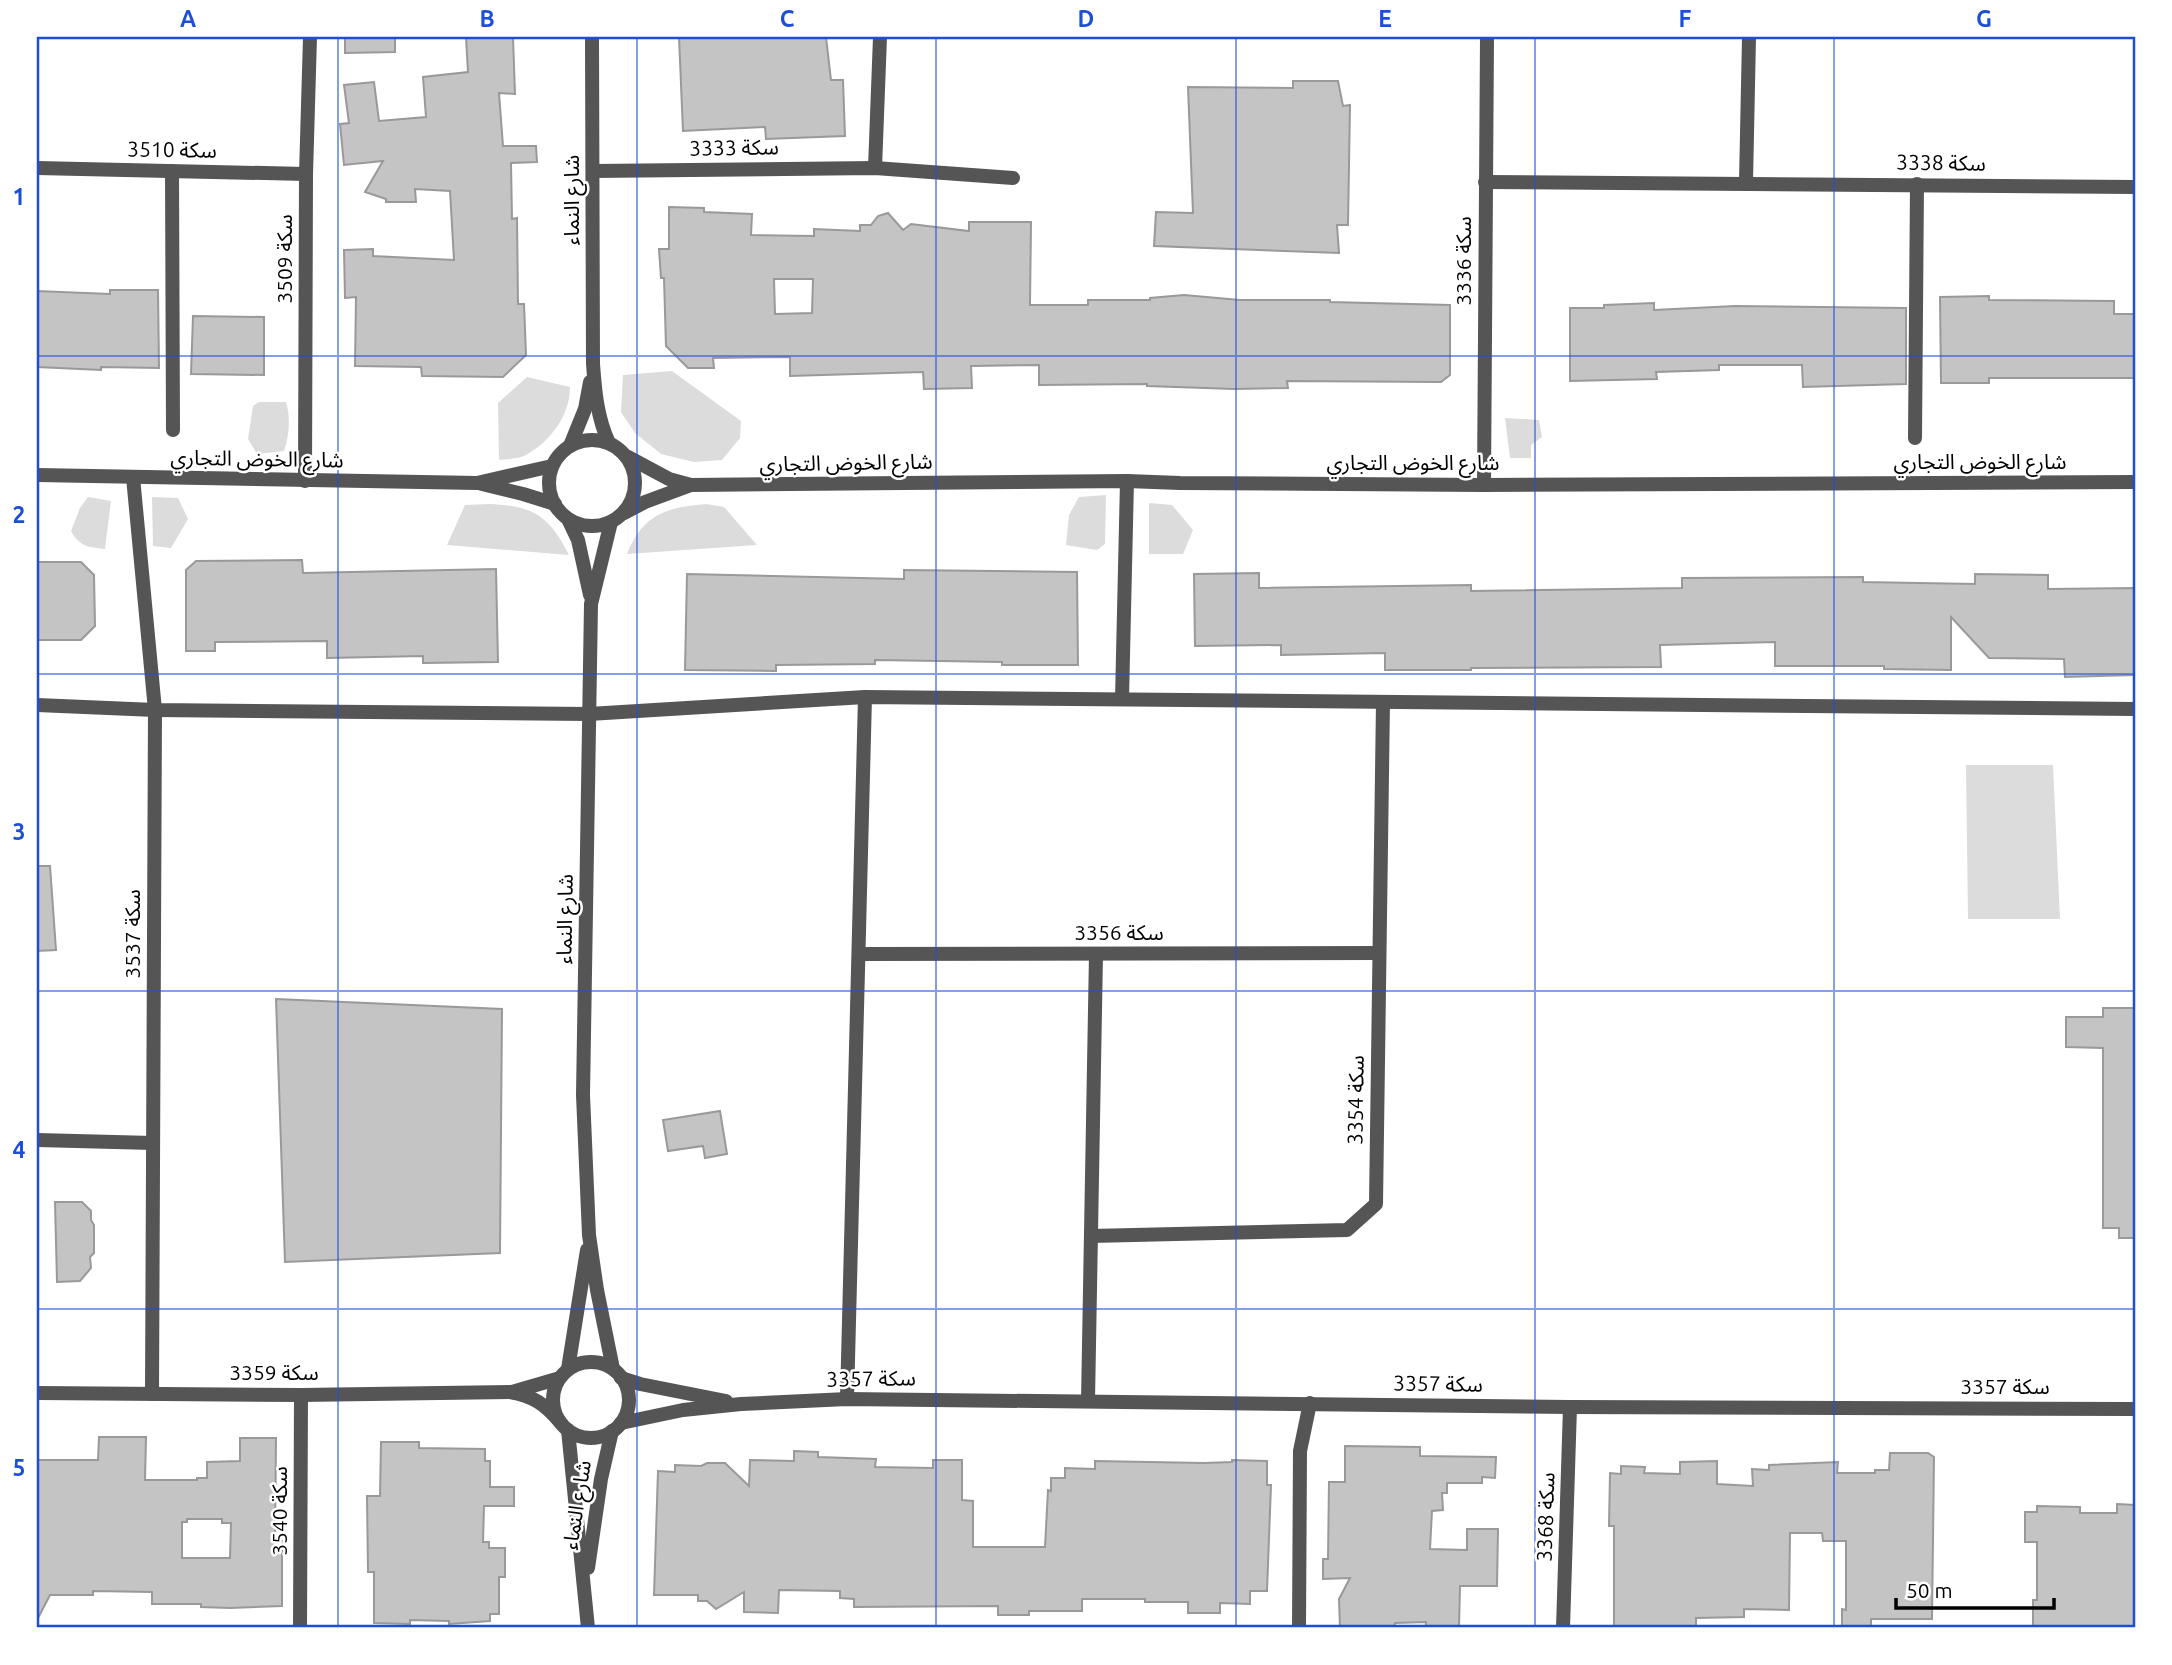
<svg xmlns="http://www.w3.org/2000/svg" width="2172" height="1665" viewBox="0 0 2172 1665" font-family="Ubuntu,'Noto Sans Arabic',sans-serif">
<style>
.green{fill:#dcdcdc}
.building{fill:#c4c4c4;stroke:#999;stroke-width:2;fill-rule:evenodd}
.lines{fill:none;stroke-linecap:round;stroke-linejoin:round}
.minor{stroke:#555;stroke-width:14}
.tertiary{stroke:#555;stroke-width:14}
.grid{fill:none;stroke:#1d4ed8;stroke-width:2;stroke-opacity:0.55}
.labels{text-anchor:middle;stroke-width:5;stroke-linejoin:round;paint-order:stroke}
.street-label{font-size:21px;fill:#000;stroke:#fff}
.neatline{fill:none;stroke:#1d4ed8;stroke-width:2.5}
.grid-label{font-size:23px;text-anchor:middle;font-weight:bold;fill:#1d4ed8}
</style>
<rect width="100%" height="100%" fill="#fff"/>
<!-- green -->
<g class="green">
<path d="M672 371 741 421 740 438 722 460 694 462 661 454 635 433 621 412 623 375Z"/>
<path d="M527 377 570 387C570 415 551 441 526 455 519 459 507 459 499 460L498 403Z"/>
<path d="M259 402H286C291 419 289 435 284 451L257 454 248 439 253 406Z"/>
<path d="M1505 418 1539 420 1542 437 1531 445V458H1510Z"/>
<path d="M1106 495 1105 544 1097 550 1066 545 1069 515 1079 497Z"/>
<path d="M88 497 111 501 105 549C88 547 80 547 71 531L80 508Z"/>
<path d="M152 497 178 498 188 519 171 548 153 546Z"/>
<path d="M1149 503 1172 505 1193 530 1183 554H1149Z"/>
<path d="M490 504C534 506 549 516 569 555L447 545 465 505Z"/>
<path d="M706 504 724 507 757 545 627 554C642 515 667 507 706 504Z"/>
<path d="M1966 765H2053L2060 919H1968Z"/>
</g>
<!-- building -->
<g class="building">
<path d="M345 37H395V52L345 53Z"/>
<path d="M466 37H513L515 94 499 93 503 146H536L537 162 511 163 512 219 517 218 518 304H524L526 355 503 377 422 376 421 367 355 366 356 297 345 298 344 250 373 249V256L454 260 450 191 415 189 416 202H386V199L365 192 383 161 344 165 340 124 349 123 344 85 374 82 379 121 426 117 423 77 468 72Z"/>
<path d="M679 37H826L831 80H843L845 136 766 139 765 127 683 131Z"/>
<path d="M1293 81H1338L1343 106 1350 105 1348 225H1337L1339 253 1154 246 1156 212 1193 213 1188 87 1293 88Z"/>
<path d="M669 207 704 208V212L752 214 751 235 814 236V229L860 231V225H871L878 216 888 213 903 230 911 224 969 231V222H1031L1030 305H1088V300H1150V298L1184 295 1240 300H1330V302L1450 305V375L1441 382 1287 381 1288 388 1234 389 1147 386V384L1039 385V365L971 366 972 388 924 389 923 372 790 376V357L713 358 714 368H688L666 346 664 278H661L659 249H669ZM774 279H813L812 313 775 314Z"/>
<path d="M110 290H158L159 368 101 367V370L37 367V291L110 294Z"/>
<path d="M1989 296V300L2114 301V314H2135V378H1989V383H1941L1940 297Z"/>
<path d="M1654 303V310L1735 306 1906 308V384L1803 387 1802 365H1719V370L1656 372 1657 379 1570 381V308H1604V305Z"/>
<path d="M193 316 264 317V375L191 374Z"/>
<path d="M302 560 303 573 496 569 498 662 423 663V656L327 658V641L215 642V651H186V570L196 561Z"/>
<path d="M37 562H81L94 575 95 626 81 640H37Z"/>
<path d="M904 570 1077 572 1078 665H1002V662L875 660V664L776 665V671L685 670 687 574 904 579Z"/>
<path d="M1259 573V588L1471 585V591L1682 588V578L1863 577V582L1975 584V574L2048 575V589L2135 588V675L2065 677 2064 659 1989 658 1951 617V670L1884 669V666H1775V642L1660 645 1661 667 1471 668V670H1385V653L1281 655V645L1195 646 1194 574Z"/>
<path d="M37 866H50L56 950 37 951Z"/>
<path d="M276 999 502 1009 500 1253 285 1262Z"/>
<path d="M2103 1008H2135V1238H2119V1228H2103V1048L2066 1047V1017H2103Z"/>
<path d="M720 1111 727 1154 705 1158 703 1146 668 1151 663 1120Z"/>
<path d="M55 1202H82L91 1211V1220L94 1225V1253L90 1257 91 1268 80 1281 57 1282Z"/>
<path d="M99 1437H146L145 1480H197V1478H207V1462L240 1461V1438H276L275 1541H282V1606L230 1608 201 1607V1604H152V1592L93 1591V1595H50L37 1620V1460H98ZM187 1519H222V1523H231L230 1558H182V1522H187Z"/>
<path d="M381 1442H419V1448L485 1449V1461H490V1487H514V1506H484L483 1542H489V1548H505V1577H499V1614H490V1621L449 1624V1621L410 1620V1624L374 1623V1572H368L367 1496H380Z"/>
<path d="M1345 1446 1420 1447V1456L1496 1457 1495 1478 1482 1477V1483H1447V1493H1442L1443 1510 1432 1511 1430 1549 1467 1550V1529H1498L1497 1586H1460L1459 1628H1426V1622L1395 1623 1394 1628H1340L1339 1599 1350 1578 1323 1579V1559H1328L1329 1482H1345Z"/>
<path d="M794 1451 818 1452V1457L876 1459 875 1467 933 1468V1460H962V1500L973 1501V1547H1045L1048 1490 1051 1491V1478H1065V1468L1095 1469V1461L1204 1463 1232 1462V1460L1267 1461V1485H1271L1267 1591H1250V1604L1220 1603V1613H1188V1602H1145V1599H1082V1611H1029V1615H998V1606L854 1607V1599L840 1598V1591L779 1590 778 1613 744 1612V1592L716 1609 707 1601H698V1595H654L658 1471 675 1472V1465L701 1466 707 1463H725L749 1486 750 1460 794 1461Z"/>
<path d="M1890 1453H1928L1934 1457 1932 1619H1871V1628H1842V1609L1846 1610V1541H1823L1822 1533H1790L1789 1610 1744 1609V1617L1696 1618V1628L1614 1626V1526H1609L1610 1473 1621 1474V1466L1645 1467 1644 1473 1680 1474V1462L1717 1461V1484L1753 1486 1752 1469 1769 1470V1465L1838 1462 1837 1473H1875V1470H1889Z"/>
<path d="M2117 1504 2135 1505V1628H2033V1600H2037V1542H2025V1512H2037V1506L2080 1507V1513H2117Z"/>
</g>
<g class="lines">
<!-- minor -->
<g class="minor">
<path d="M37 168 306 174"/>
<path d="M875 168 880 37"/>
<path d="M172 171 173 430"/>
<path d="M593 171 875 168 1013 178"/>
<path d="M1485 182 2135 187"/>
<path d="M1746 182 1749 37"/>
<path d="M1915 438 1917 184"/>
<path d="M133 477 155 710 152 1394"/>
<path d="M305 481 306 174 310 37"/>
<path d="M1484 485 1487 37"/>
<path d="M1122 699 1127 481"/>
<path d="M37 705 155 710 589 714 865 697 2135 709"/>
<path d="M859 954 1379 953"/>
<path d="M37 1140 153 1143"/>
<path d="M1091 1236 1347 1230 1376 1204 1383 702"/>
<path d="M847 1399 865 697"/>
<path d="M1088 1401 1096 954"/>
<path d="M300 1628 301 1395"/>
<path d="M1299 1628 1300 1451 1310 1403"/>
<path d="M1563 1628 1570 1407"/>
</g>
<!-- tertiary -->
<g class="tertiary">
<path d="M592 37 593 364C595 391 597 417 609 443"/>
<circle cx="592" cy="483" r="43"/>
<path d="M570 446 585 409 590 382"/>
<path d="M628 457 669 479 691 485 1127 481 1180 483 1484 485 2135 482"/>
<path d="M37 475 477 483 552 466"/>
<path d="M482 484 523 494 555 504"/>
<path d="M624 513 645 502 691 485"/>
<path d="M568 519 578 540 590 595"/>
<path d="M611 522 591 604 583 1095 589 1235 597 1290 613 1369"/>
<circle cx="591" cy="1400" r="38"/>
<path d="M568 1369 587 1250"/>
<path d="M621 1378 640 1384 726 1401"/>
<path d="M512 1392 560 1378"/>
<path d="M37 1393 301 1395 510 1392C533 1396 545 1404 560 1422"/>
<path d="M621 1423 683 1410 741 1404 847 1399 1570 1407 2135 1409"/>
<path d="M568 1430 588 1628"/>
<path d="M588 1568 601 1479 612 1431"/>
</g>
</g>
<!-- grid -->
<path class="grid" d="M338 37V1628M637 37V1628M936 37V1628M1236 37V1628M1535 37V1628M1834 37V1628M37 356H2135M37 674H2135M37 991H2135M37 1309H2135"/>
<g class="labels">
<!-- street labels -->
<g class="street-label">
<text transform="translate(734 148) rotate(-1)" y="7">سكة 3333</text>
<text transform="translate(172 150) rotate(1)" y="7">سكة 3510</text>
<text transform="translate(1941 163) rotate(1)" y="7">سكة 3338</text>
<text transform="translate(572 200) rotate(-90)" y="7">شارع النماء</text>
<text transform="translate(285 259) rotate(-90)" y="7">سكة 3509</text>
<text transform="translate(1464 261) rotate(-90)" y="7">سكة 3336</text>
<text transform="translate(257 459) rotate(1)" y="7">شارع الخوض التجاري</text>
<text x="1980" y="469">شارع الخوض التجاري</text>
<text transform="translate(846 463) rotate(-1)" y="7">شارع الخوض التجاري</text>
<text x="1413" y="470">شارع الخوض التجاري</text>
<text transform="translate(565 919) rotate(-89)" y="7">شارع النماء</text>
<text x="1119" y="940">سكة 3356</text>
<text transform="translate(133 934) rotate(-90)" y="7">سكة 3537</text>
<text transform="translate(1356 1100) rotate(-89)" y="7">سكة 3354</text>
<text x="274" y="1380">سكة 3359</text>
<text transform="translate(871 1379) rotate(-1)" y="7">سكة 3357</text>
<text transform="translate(1438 1384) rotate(1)" y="7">سكة 3357</text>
<text x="2005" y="1394">سكة 3357</text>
<text transform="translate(577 1505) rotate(-81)" y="7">شارع النماء</text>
<text transform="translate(280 1511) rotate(-90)" y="7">سكة 3540</text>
<text transform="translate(1546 1517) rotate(-88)" y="7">سكة 3368</text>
</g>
</g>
<!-- border -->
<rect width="2172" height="1665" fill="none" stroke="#ffffff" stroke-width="77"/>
<!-- scale -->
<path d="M1896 1598v10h158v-10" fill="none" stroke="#000000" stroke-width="3.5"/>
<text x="1906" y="1598" font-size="21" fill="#000000" stroke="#ffffff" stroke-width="5" paint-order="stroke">50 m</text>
<rect x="38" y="38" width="2096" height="1588" class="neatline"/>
<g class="grid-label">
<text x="188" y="27">A</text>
<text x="487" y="27">B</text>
<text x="787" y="27">C</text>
<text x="1086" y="27">D</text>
<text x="1385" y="27">E</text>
<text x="1685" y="27">F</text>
<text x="1984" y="27">G</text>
<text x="19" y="205">1</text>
<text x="19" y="523">2</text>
<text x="19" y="840">3</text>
<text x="19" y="1158">4</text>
<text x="19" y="1476">5</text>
</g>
</svg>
